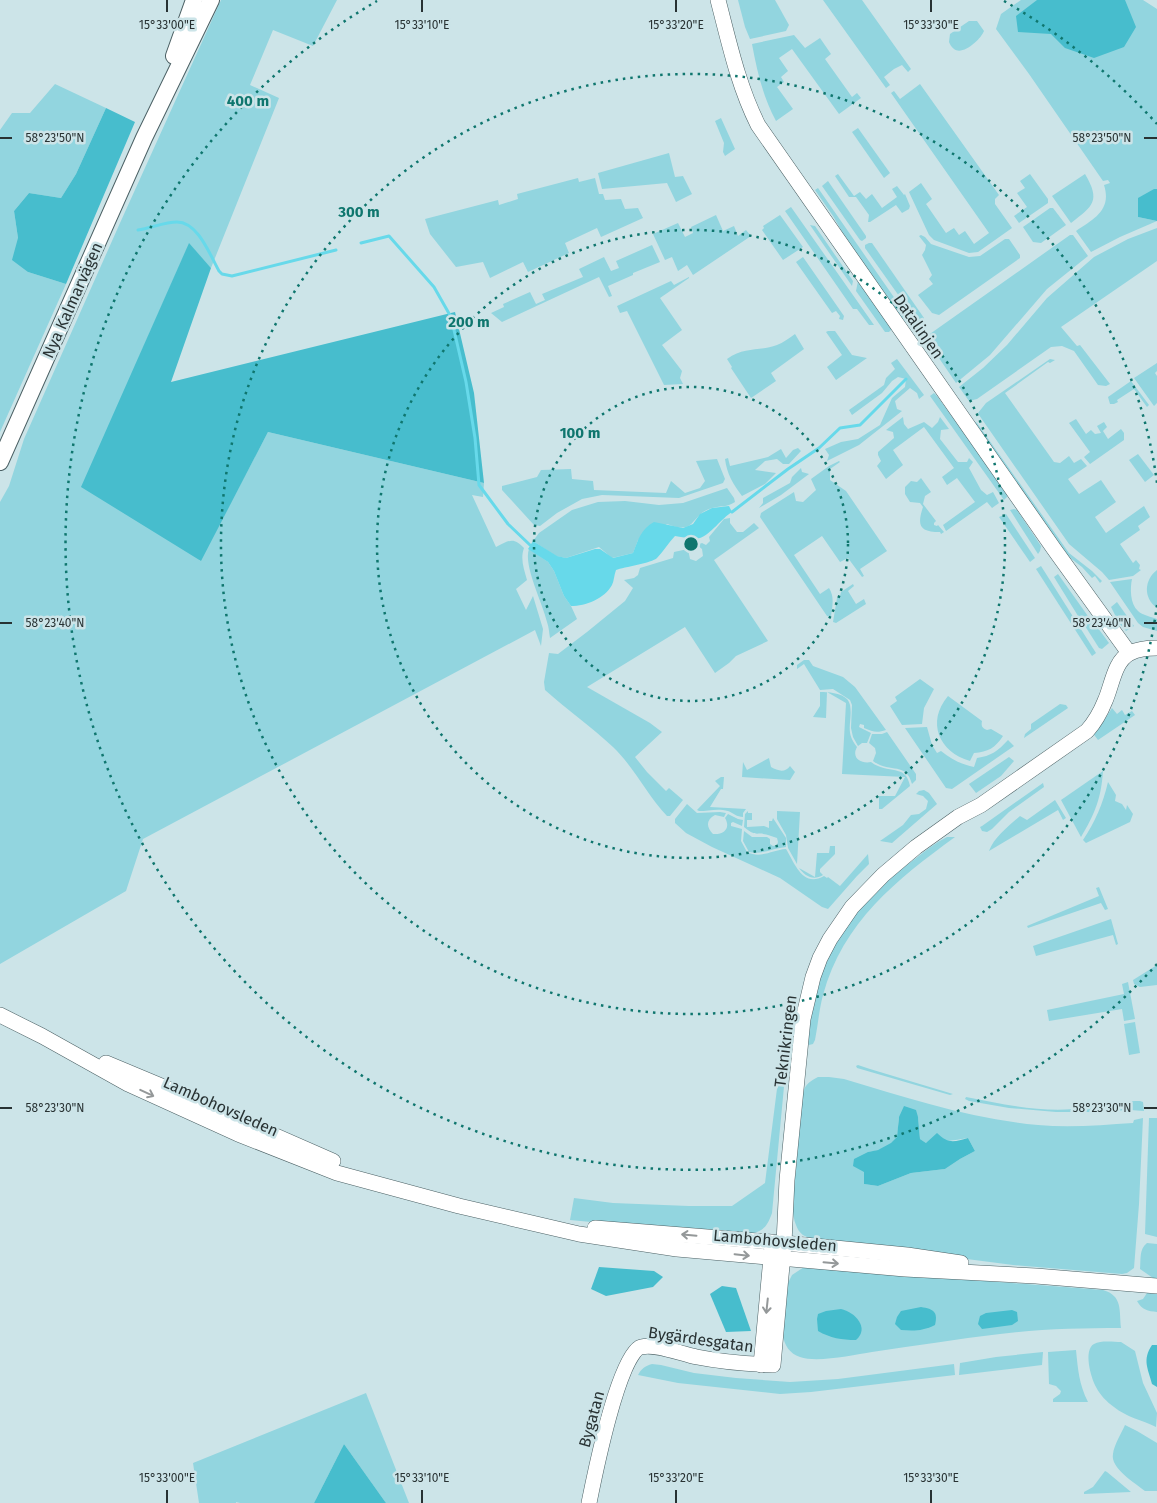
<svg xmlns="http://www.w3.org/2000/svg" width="1157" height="1503" viewBox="0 0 1157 1503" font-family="'Fira Sans',sans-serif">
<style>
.green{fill:#92d5df;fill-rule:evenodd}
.forest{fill:#47bdcd}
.water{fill:#67d9ea}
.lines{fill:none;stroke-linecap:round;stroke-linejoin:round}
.stream{stroke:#67d9ea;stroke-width:3}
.secondary-casing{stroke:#4b6064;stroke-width:16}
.primary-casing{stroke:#4b6064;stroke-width:18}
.secondary{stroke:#fff;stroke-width:15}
.primary{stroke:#fff;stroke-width:16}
.oneway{stroke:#949899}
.ticks{fill:none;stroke:#283233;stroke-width:2}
.ring{fill:none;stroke:#0f766e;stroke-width:2.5;stroke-dasharray:2.5 5}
.labels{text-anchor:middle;stroke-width:5;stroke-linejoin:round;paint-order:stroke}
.street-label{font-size:16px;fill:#283233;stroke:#cce4e8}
.ticks-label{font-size:12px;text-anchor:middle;fill:#283233;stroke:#cce4e8;stroke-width:5;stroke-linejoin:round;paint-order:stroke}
.centre{fill:#0f766e;stroke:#cce4e8;stroke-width:2.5}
.ring-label{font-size:15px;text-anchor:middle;font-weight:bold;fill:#0f766e;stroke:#cce4e8;stroke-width:5;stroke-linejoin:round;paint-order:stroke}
</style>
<rect width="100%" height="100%" fill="#cce4e8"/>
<!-- green -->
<g class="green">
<path d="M221 0H337L313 46 273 30 250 85 279 98 211 268 189 244 139 357 200 561 268 432 484 483 483 497 472 495 496 547C509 541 513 536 524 548 520 559 524 569 527 580L516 589 526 610 533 596 543 629 541 646 535 630 143 839 126 891 0 964V502L9 486 24 439 120 223Z"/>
<path d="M738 0H775L789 25 786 31 750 39 745 27Z"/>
<path d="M823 0H862L911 69 908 72 902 65 894 69 884 77 890 85 886 88Z"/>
<path d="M1021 0H1143L1157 9V218L1138 209V217L1157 221 1120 237 1091 252 1076 231C1094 219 1112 210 1104 185L1110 183 1108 180 1103 181 1029 74 996 29 1001 14Z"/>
<path d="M969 21H977L984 31C981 39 963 56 954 49 951 47 950 44 949 42L950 34Z"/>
<path d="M794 35 805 48 820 38 831 54 825 59 852 97 857 93 861 98 839 114 792 49 779 58 788 71 781 77 784 82 777 87 793 109 776 121C763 97 757 71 752 44Z"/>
<path d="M55 84 106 108 76 174 61 198 29 193 14 211 18 238 28 272 66 284 0 432V130L12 113H30Z"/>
<path d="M920 84 999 195 995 199V204L1012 228 978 252 969 253 934 240 929 235 909 192 921 183 932 199 926 204 946 233 954 228 959 235 965 231 974 244 989 233 891 93 894 91 900 99Z"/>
<path d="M721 118 735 149 725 156 723 152 724 143 715 121Z"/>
<path d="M858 128 890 173 884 178 852 132Z"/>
<path d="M669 153 675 177 683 176 692 194 676 202 667 183 602 189 598 173Z"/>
<path d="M838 174 854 196 860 192 866 199 872 194 882 208 897 197 892 189 897 186 904 195 905 194 910 206 909 209 902 213 896 205 870 222H868L869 215 856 197H849L835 176Z"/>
<path d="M1030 174 1048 199V203L1019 223 1014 216 1027 207 1017 193 1025 188 1020 181Z"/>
<path d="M1085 174C1101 201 1093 206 1071 223L1052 196Z"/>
<path d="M578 178 579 182 595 178 599 194H603L605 200 621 199 625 209 638 208 643 218 601 237 597 228 565 243 569 253 528 272 523 262 490 278 483 262 456 267 430 234 425 219 498 200 499 205 518 199 517 194Z"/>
<path d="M828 181 866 236V238L862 241 860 240 822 186Z"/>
<path d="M818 188 907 316V319L903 322 852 249 833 216 815 190Z"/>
<path d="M791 207 874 325H869L857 309H853L785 211Z"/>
<path d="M1050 208H1053L1066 225 1041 243 1033 242 1023 227Z"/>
<path d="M716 215 723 231 734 226 738 236 746 230 751 236 693 275 687 265 678 271 672 257 665 260 653 234 678 223 685 237 693 233 691 227Z"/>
<path d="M780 215 803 247 783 260 762 230 764 228 763 226Z"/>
<path d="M810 225 815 226 853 281 852 286Z"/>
<path d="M1157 228V261L1061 327 1077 346 1080 345 1110 384 1106 386 1098 385 1074 351 1062 346 1051 347 977 399 969 401 959 387 983 368 1007 345 1047 298 1094 257 1128 239Z"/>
<path d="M921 235 925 237 931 244 969 257 980 256 1005 239H1009L1020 255V258L939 315 932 313 918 295 933 284 929 279 932 275 922 255 925 250 926 245 919 236Z"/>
<path d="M1070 235H1073L1088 256 1047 289 990 355 956 383 926 339 927 336Z"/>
<path d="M869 243H872L924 318V325L921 327 865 248V245Z"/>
<path d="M652 245 660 262 633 273V275L608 286 612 296 609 297 599 277 502 322 491 313 504 307 503 304 530 292 536 304 545 300 542 294 583 277 579 269 604 257 611 271 619 268 616 261Z"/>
<path d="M803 257 844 316 843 320 839 319 840 316 836 311 832 313 796 262Z"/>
<path d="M689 277V278L660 298 682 330 662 345 682 371 680 378 683 384 664 385 627 311 620 313 617 306 671 281 674 285Z"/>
<path d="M858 281 892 329 889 332H885L856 291Z"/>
<path d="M828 331H835L852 355 867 358 836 380 827 367 842 355 826 332Z"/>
<path d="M795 334 804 349 771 373 776 381 751 398 731 368 732 367 727 359C745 346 759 352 777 345 783 343 789 338 795 334Z"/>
<path d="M897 359 924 395 919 399 917 393 910 388 895 401 897 409 902 411 859 445 827 461 829 455 825 449 841 442 858 439 880 425 892 398 905 387 906 379 898 377 892 381 882 393 852 415 849 410 884 385 886 378 895 369 891 363Z"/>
<path d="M1050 359 1055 360 1050 363 1048 362 1005 393 1054 462 1060 463 1069 456 1074 463 1081 459 1087 466 1068 479 1079 494 1101 480 1116 502 1095 517 1106 533 1144 506 1150 517 1138 526 1140 530 1120 544 1133 563 1136 560 1140 565 1139 569 1141 570 1133 576 1109 580 1102 572 1069 544 979 415 978 413 986 403Z"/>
<path d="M1157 363V371L1155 373 1157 376V403L1154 406 1134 378Z"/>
<path d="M1131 381 1149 405 1147 407 1134 389 1117 400 1118 402 1114 404H1110L1108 397Z"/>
<path d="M934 393 937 396 1007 492V497L1004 500 930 396Z"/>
<path d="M903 417 904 424 908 429 924 422 932 428 938 422 940 417 949 429 941 430 940 439 958 462H967L969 458 973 462 969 468 981 490 987 495 993 492 999 503 992 508 987 502 946 531 943 525 975 502 957 478 947 485 942 477 954 468 924 427 893 450 903 465 886 479 877 466 881 461 878 455V452L894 438 893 432 886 430Z"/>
<path d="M1076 419 1086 434 1091 430 1095 434 1101 433 1097 426 1104 422 1107 427 1103 431 1108 439 1121 429 1124 433V440L1090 464 1084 457 1090 452 1069 423Z"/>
<path d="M975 422 977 423 1069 553 1092 571 1102 581 1100 583 1095 576 1092 578 1082 567 1069 557 975 426Z"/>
<path d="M798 448 801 451 789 464H783L777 459 765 461 755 470 776 473 765 484 742 496C733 484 727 474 725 459L728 458 730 466 768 457 781 449 786 458 793 450Z"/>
<path d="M1138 454 1154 475 1145 482 1129 460Z"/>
<path d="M717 459 725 479 723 483 679 498 602 495 582 499 557 513 540 526 534 525 502 490V486L537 477 541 470 571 469 572 479 593 481 594 490 666 493 671 481 685 493 700 488 705 481 696 461Z"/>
<path d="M839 461 840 462 830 469V480L846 491 887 551 860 569 864 576 862 577 848 558 840 562 822 536 794 555 820 594 829 588C835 597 832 607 831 617L827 616 760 517 761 513 794 492 796 501 803 502 816 490 811 479 829 466Z"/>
<path d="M801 468 802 472 809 474 781 495 759 508 763 503V498L790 483 792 477Z"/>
<path d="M921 478 931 492 925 496 923 504 936 521 934 523V525L937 526 938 525 944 532 941 534 940 532C919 532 917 525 923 507L920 503 910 502 905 494V487L911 481 917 482Z"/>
<path d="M727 488 734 498 735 502C726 508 722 505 712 508 690 514 697 536 667 524L638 540 633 553 612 558 599 547 566 558 556 556 533 541 539 533 572 510 598 502 625 501 659 505 683 503Z"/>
<path d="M1014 509 1017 510 1041 546 1040 551 1038 554 1010 510Z"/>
<path d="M1006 514 1035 558 1030 562 999 517Z"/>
<path d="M730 518V523L737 532H743L754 523 759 528 714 560 768 641 736 656 729 663 715 673 685 627 587 687 650 723 662 732 635 757 647 772 666 791 669 788 683 800 670 816H667C647 795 634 767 613 747 592 727 567 710 545 690L544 682 549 653 558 654 587 632 625 601 633 588 624 580 634 578 638 575 640 568 673 558 674 552 688 549 690 559 696 561 703 556 702 549 697 545 702 543 706 545 710 541 709 537 724 519Z"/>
<path d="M529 549 548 562 554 571 564 596 571 606 577 619 550 638C549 633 549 627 547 622 543 604 523 565 529 549Z"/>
<path d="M1041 566 1096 653 1092 656 1036 569Z"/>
<path d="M1157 570V608C1143 598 1144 580 1157 570Z"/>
<path d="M1058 574 1090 619 1083 624 1054 577Z"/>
<path d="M1132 579C1130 588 1130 604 1138 611 1142 615 1152 617 1157 619V631L1143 627 1138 623 1110 582Z"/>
<path d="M853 584 854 586 848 591 856 604 864 599 866 604 836 623 833 622 837 598 840 596 841 592Z"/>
<path d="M1117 602 1134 626 1126 631 1119 623 1111 607Z"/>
<path d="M1092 620 1109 643 1102 649 1099 648 1085 626Z"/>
<path d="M804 660H809L813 666 843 677 855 687 886 730C877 733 873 732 864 728V725L860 724 859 727 871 733 867 743H862L858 746 853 737 851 728 852 705 850 700 833 689 820 690 804 664 797 669V665Z"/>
<path d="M920 679 934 689 924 708 922 724 902 725 890 706 897 701 895 697Z"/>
<path d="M820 692C829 692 848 693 850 705 853 722 844 731 857 747 851 758 861 764 871 762 888 775 906 763 910 786L882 809H879V796H895L905 777 842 774 846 703 827 692 826 718 813 717 820 706Z"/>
<path d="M948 696 982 721C981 726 982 728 987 730L991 729 1003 736C995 748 988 752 974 753L970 761C939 752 926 722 948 696Z"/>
<path d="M1060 704 1066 705 1068 708 1024 738 1025 734 1031 729V724Z"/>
<path d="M1112 708 1117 714 1122 710 1125 715 1132 711 1135 715 1098 740 1092 732 1101 725Z"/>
<path d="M927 727 932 745 937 753 941 751C952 760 961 764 974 767L977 758C991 756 998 751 1008 740L1014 746 952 789 946 788 905 728Z"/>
<path d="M887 732 916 774V780L912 784C906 761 890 774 873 761L876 753 875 748 869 743 872 734H882Z"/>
<path d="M1009 757 1014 761 1001 776 976 793 969 784Z"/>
<path d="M769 758 771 767C778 771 785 773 790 766L795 772 790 780 742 777 743 762 747 770Z"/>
<path d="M1103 771C1101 799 1095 813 1081 837L1061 800Z"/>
<path d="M721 777H724L723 789H721L710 807 746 809 743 813V817C737 817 733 813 728 811 718 808 708 811 699 811L697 810 720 786 715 781Z"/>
<path d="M1108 782 1116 795 1115 801 1122 804 1126 810 1127 805 1133 814 1130 822 1086 843 1083 840C1095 822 1103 804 1108 782Z"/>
<path d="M1043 783 1044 787 1009 812 992 829 987 832 982 831 980 827 982 826Z"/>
<path d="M924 790 929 793 937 804 892 843 880 841 903 825 911 815 919 814 926 809 928 801 923 796 916 794 919 791Z"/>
<path d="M1055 800 1066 818 1063 820 1058 810 989 851C994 837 1009 826 1020 816L1027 820Z"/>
<path d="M687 804 697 813 720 812 726 813 724 817 715 815C706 820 706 827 713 834 724 835 731 828 725 818L728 814 738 819 743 820 742 826 733 822 731 823V826L742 829 741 841 747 852C761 859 772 850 786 849 795 864 803 888 824 876L827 878 828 877 840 886 868 854 869 864 857 876 828 909 822 907 780 878 712 847 686 833 675 823V819Z"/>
<path d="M748 811V813H752V820H747V827L764 826 769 828V821H772L773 818 786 838V847C773 848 762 855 749 852L743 841 744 831 752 837H767L770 839V844L773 846 777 845 778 842 777 838C774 837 771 836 768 835 756 831 757 838 744 827L745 814Z"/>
<path d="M777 811 800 812 797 864 788 848 786 835 777 819Z"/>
<path d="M947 837H955C896 880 843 922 823 995 819 1010 818 1025 815 1040L813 1044 809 1045C805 1034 810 1021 812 1011 823 945 862 897 915 859 925 851 935 843 947 837Z"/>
<path d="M830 846H835V854L820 869V872L823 875C813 881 805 876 799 868L815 877 817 853H829Z"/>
<path d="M1099 887 1108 909 1105 910 1101 903 1028 928 1027 926 1099 896 1096 888Z"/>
<path d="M1111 919 1118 944 1116 945 1113 935 1036 956 1033 946Z"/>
<path d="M1157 965V985L1140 987 1134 984 1133 980Z"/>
<path d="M1128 982 1135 1019 1124 1021 1122 1009 1049 1021 1047 1010 1124 994 1122 984Z"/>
<path d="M1135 1022 1140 1053 1129 1055 1124 1024Z"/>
<path d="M858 1065 870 1069 953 1094 950 1095 857 1068 856 1066Z"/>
<path d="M779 1073 785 1076 772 1213C767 1227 763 1232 748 1234L634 1226 570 1220 574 1198 613 1203 689 1206H732L765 1183Z"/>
<path d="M818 1077H829L844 1079C908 1098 971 1119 1038 1125 1070 1128 1102 1125 1133 1123L1134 1120 1143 1118 1139 1204 1134 1268 1127 1273 1122 1274 1013 1265 813 1239C805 1237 799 1234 796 1225 790 1211 794 1186 796 1170 798 1144 800 1118 803 1092 806 1084 810 1081 818 1077ZM899 1117H918L920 1139 926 1143C940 1141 954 1141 968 1138L975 1151 960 1159 945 1169 911 1173 878 1186 864 1184V1172L868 1152C877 1151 892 1147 897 1138 898 1134 898 1122 899 1117Z"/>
<path d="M966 1097C1001 1104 1038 1112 1074 1109 1096 1107 1119 1100 1140 1101L1143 1102 1144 1111 1130 1110 1091 1112H1056L1009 1108 969 1101 965 1099Z"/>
<path d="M1149 1118H1157V1237L1145 1234Z"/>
<path d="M1147 1243 1157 1244V1278H1153L1140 1269C1141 1259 1139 1249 1147 1243Z"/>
<path d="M804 1267 1103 1290C1123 1296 1119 1310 1121 1328 1080 1328 1040 1329 1000 1334 957 1339 914 1346 872 1352 853 1355 817 1363 800 1357 790 1354 784 1345 783 1335L788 1283 792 1275Z"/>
<path d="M1147 1293 1157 1294V1312C1148 1311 1142 1310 1137 1301L1143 1299Z"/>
<path d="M1121 1342 1135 1351 1143 1383 1157 1413 1156 1427C1142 1420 1126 1417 1114 1407 1107 1402 1100 1395 1096 1387 1091 1378 1083 1350 1094 1344 1101 1340 1114 1342 1121 1342Z"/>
<path d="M1076 1350C1078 1370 1079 1384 1088 1402H1053V1399L1060 1394 1061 1391 1056 1386 1049 1384 1048 1352Z"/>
<path d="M1043 1352 1042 1365 959 1375 960 1363 996 1357Z"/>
<path d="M652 1364 661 1365 694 1373 736 1378 790 1382 838 1379 954 1364 955 1375 811 1392 780 1394 678 1383 638 1375C641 1369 645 1366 652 1364Z"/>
<path d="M366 1393 409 1503H386L344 1444 314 1503H240L236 1502V1503H199L193 1463Z"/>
<path d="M1125 1425 1137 1431 1157 1443V1491H1145C1135 1483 1110 1468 1113 1454 1114 1445 1121 1434 1125 1425Z"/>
<path d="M1105 1471 1107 1472 1131 1492 1084 1494V1492L1093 1487Z"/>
</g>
<!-- forest -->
<g class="forest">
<path d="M1037 0H1125L1136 27 1124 47 1094 58 1065 48 1051 34 1018 32 1016 16Z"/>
<path d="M106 108 135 122 66 284 28 272 12 260 18 238 14 211 29 193 61 198 76 174Z"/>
<path d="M1154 189H1157V221L1138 217V198Z"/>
<path d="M189 243 211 268 171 382 455 312 474 393 484 483 268 432 201 561 81 487Z"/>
<path d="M904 1106 916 1110 918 1117 920 1139 926 1143 937 1133C948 1144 954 1142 968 1138L975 1151 960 1159 945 1169 911 1173 878 1186 864 1184V1172L853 1166 854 1159 868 1152 878 1150 891 1143 897 1137 899 1117Z"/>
<path d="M599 1267 654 1271 663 1277 653 1287 606 1296 591 1289Z"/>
<path d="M722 1286 736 1288 751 1331 726 1332 710 1294Z"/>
<path d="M921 1307C934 1309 938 1312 935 1325 923 1331 914 1331 901 1330L895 1324 897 1317 901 1311Z"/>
<path d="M841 1309C855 1312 870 1328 856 1340 842 1340 830 1338 818 1331L817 1319 818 1314 826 1311Z"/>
<path d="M1012 1310 1017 1312 1018 1321 1012 1325 982 1329 978 1324 980 1316 986 1313Z"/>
<path d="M1152 1345H1157V1387L1152 1384C1148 1368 1142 1360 1152 1345Z"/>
<path d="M344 1444 386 1503H314Z"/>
</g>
<!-- water -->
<path class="water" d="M729 506 732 512C722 518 710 535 700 538 693 540 682 537 675 536 668 543 664 551 657 558 652 563 624 567 616 570 614 575 614 581 612 585 604 599 586 606 571 606L564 596 554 571 548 562 528 549 533 541 557 556 566 558 595 549H600L613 558 633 553C638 540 641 529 654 522L683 528 693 524 700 514 712 508Z"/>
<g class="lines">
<!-- stream -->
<g class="stream">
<path d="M138 230C151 228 165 222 177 222 198 222 210 255 219 271L222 274 232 276 336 250"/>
<path d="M361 243 389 236 434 287 451 317 466 382 475 438 479 485 508 524 530 545"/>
<path d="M732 512 788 469 819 448 840 428 860 425 906 379"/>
</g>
<!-- secondary casing -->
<g class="secondary-casing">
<g id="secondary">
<path d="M718 0C729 42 738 85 758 125L1054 549 1129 653"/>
<path d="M0 1015 42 1036 128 1084 238 1134 337 1173 459 1206 579 1234 677 1249 905 1269 1036 1276 1157 1286"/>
<path d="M106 1063 173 1091 333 1161"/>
<path d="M595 1228 784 1243 907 1255 961 1263"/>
<path d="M761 1365 772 1247"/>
<path d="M589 1503C594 1478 619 1352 641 1347 656 1343 681 1354 697 1357 722 1362 747 1364 773 1365L784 1243 787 1180 803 1019 813 977 820 958 830 939 852 907 883 875 916 847 958 817 981 805 1087 731C1095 722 1101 711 1105 701 1112 686 1114 661 1130 653 1138 649 1148 648 1157 648"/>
</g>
</g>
<!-- primary casing -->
<g class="primary-casing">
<g id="primary">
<path d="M174 56 194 0"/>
<path d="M0 462 144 138 211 0"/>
</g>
</g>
<!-- secondary -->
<use href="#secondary" class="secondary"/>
<!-- primary -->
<use href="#primary" class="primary"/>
</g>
<!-- one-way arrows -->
<defs><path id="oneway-shaft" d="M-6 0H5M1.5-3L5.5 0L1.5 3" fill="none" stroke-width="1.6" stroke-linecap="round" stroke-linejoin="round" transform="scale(1.25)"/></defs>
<g class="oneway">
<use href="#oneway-shaft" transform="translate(147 1093) rotate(25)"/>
<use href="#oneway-shaft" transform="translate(689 1235) rotate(-175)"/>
<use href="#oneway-shaft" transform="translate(742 1255) rotate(6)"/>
<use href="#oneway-shaft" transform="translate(831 1263) rotate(5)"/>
<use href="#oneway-shaft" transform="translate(767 1306) rotate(96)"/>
</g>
<!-- ticks -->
<path class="ticks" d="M167 0V12M422 0V12M676 0V12M931 0V12M0 138H12M1144 138H1157M0 623H12M1144 623H1157M0 1108H12M1144 1108H1157M167 1490V1503M422 1490V1503M676 1490V1503M931 1490V1503"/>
<!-- distance rings -->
<g class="ring">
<circle cx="691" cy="544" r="157"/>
<circle cx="691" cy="544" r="314"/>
<path d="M1157 605A470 470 0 1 1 1157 483"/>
<path d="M1157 964A627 627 0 1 1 377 1M1004 1A627 627 0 0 1 1157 124"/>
</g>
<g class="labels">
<!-- street labels -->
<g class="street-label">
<text transform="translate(72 300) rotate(-66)" y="6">Nya Kalmarvägen</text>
<text transform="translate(919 326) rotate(55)" y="6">Datalinjen</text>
<text transform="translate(785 1041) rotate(-83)" y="6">Teknikringen</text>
<text transform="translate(221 1106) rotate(24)" y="6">Lambohovsleden</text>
<text transform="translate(775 1240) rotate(5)" y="6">Lambohovsleden</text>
<text transform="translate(701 1339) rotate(8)" y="6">Bygärdesgatan</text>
<text transform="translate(591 1419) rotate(-75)" y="6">Bygatan</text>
</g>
</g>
<g class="ticks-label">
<text x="167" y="29">15°33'00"E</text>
<text x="422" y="29">15°33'10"E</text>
<text x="676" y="29">15°33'20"E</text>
<text x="931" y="29">15°33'30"E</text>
<text x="55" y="142">58°23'50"N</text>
<text x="1102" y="142">58°23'50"N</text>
<text x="55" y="627">58°23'40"N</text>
<text x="1102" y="627">58°23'40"N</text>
<text x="55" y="1112">58°23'30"N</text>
<text x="1102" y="1112">58°23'30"N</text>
<text x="167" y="1482">15°33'00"E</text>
<text x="422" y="1482">15°33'10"E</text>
<text x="676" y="1482">15°33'20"E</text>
<text x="931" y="1482">15°33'30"E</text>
</g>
<circle cx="691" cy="544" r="8" class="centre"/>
<g class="ring-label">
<text x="248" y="106">400 m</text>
<text x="359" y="217">300 m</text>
<text x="469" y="327">200 m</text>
<text x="580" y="438">100 m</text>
</g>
</svg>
